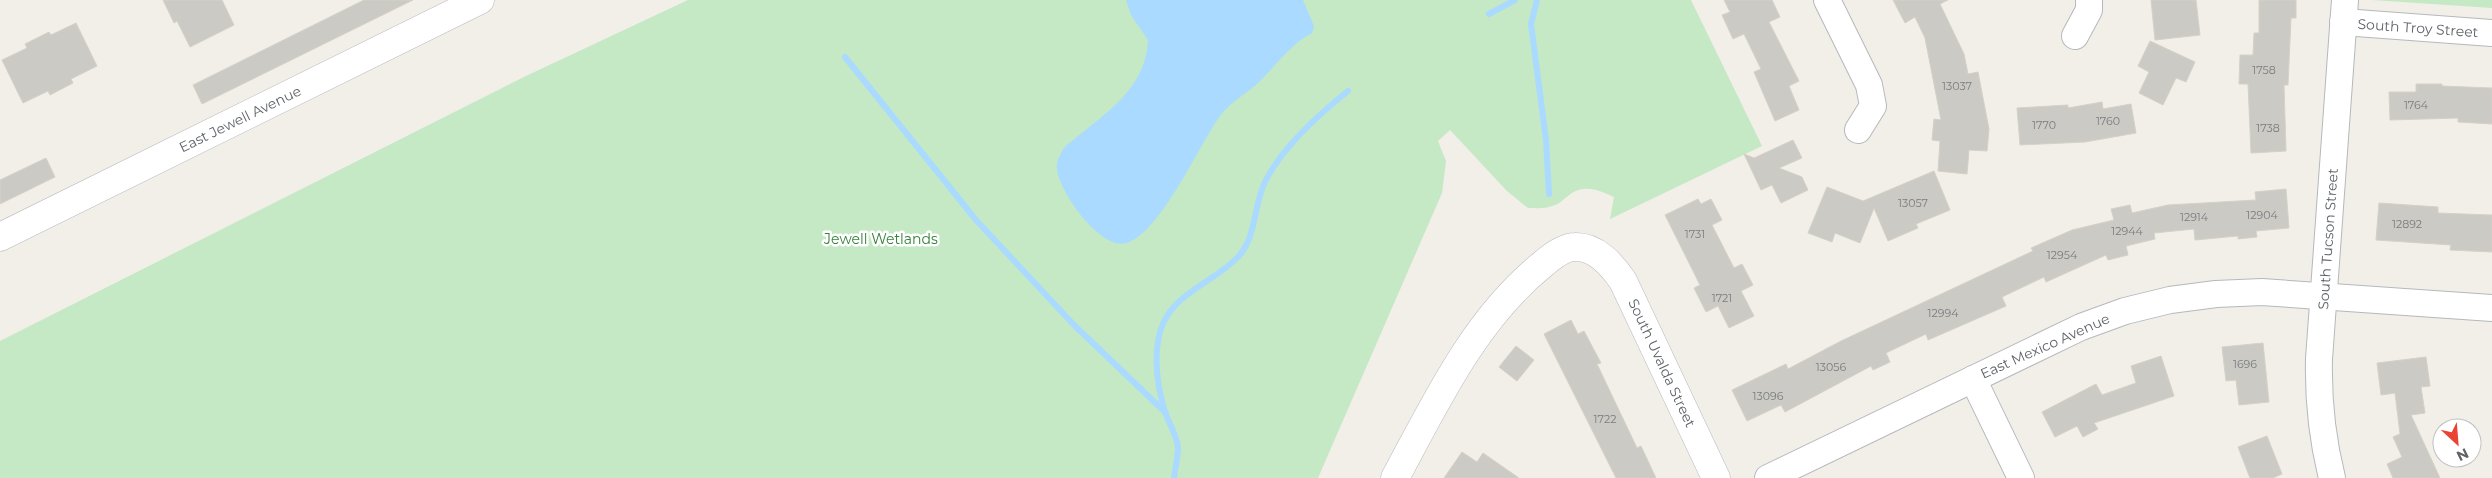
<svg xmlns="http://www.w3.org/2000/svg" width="2492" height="478" viewBox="0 0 2492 478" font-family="Montserrat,sans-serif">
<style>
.green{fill:#c5e8c5}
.water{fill:#aadaff}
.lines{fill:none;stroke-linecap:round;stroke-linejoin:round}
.stream{stroke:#aadaff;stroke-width:6}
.building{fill:#cccac5;stroke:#d6d1c6}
.street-casing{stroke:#b5b8bc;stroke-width:28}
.secondary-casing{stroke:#b6babf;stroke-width:29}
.street{stroke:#fff;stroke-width:26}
.secondary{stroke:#fff;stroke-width:28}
.labels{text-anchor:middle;stroke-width:5;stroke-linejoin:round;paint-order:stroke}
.number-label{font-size:11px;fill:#7a7d7f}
.street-label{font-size:14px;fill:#5f6368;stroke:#fff}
.park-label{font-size:14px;fill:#348238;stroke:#fff}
</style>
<rect width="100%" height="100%" fill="#f1efe8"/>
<!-- green -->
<g class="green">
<path d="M688 0H1691L1762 146 1610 219 1614 197C1601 191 1586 184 1572 193 1565 197 1561 204 1552 206 1545 209 1536 208 1528 208L1507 191 1450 130 1438 141 1446 161 1442 193 1318 478H0V341L526 76Z"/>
<path d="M2372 0H2492V8Z"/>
</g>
<!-- water -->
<path class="water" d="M1126 0H1303L1314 26 1312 33C1291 44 1277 64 1260 81 1248 93 1230 102 1220 116 1199 145 1161 232 1127 243 1101 251 1059 192 1057 169 1056 161 1060 155 1064 148 1099 117 1146 92 1148 40L1131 15Z"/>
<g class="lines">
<!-- stream -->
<g class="stream">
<path d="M1537 0 1531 24 1546 140 1549 194"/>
<path d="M1489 14 1515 0"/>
<path d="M845 57 976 220 1074 325 1166 413"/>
<path d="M1174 478C1175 469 1178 457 1178 448 1177 435 1169 424 1165 412 1158 389 1154 366 1158 341 1165 294 1209 287 1238 257 1257 237 1253 206 1265 182 1282 147 1318 115 1348 91"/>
</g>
</g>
<!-- building -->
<g class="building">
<path d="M163 0H222L234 25 190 47 177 21 174 23Z"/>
<path d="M364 0H413L202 104 193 85Z"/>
<path d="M1724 0H1772L1780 17 1769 22 1799 81 1789 86 1799 110 1775 121 1754 72 1761 69 1744 34 1733 39 1722 15 1730 12Z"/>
<path d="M1893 0H1948L1940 4 1964 54 1968 74 1978 72 1989 129 1987 151 1969 150 1967 174 1938 171 1940 141 1932 140 1934 119 1941 120 1925 38 1915 17 1905 23Z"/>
<path d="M2151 0H2196L2200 35 2155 40Z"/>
<path d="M2259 0H2296V18H2291L2288 85H2284L2286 151 2251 153 2248 84H2239L2240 55H2253L2254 33H2259Z"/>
<path d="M76 23 97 66 71 79 73 83 50 95 48 91 23 103 2 60 27 48 25 44 49 32 51 35Z"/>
<path d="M2150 41 2195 62 2186 82 2176 78 2163 105 2139 93 2149 72 2138 66Z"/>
<path d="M2416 84H2442V86L2492 88V124L2458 122V118L2390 120 2389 92H2416Z"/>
<path d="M2102 102 2103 109 2131 104 2136 133 2085 142 2020 145 2017 108 2068 105V108Z"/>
<path d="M1793 140 1802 158 1779 168 1802 177 1808 190 1781 203 1772 185 1761 190 1744 154 1754 158Z"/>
<path d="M46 158 55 177 0 204V180Z"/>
<path d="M1934 171 1950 210 1916 224 1918 228 1888 241 1874 208 1860 243 1835 233 1832 242 1808 233 1827 187 1863 201Z"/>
<path d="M2286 189 2289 228 2256 231 2257 237 2238 239V236L2195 240 2194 229 2154 233 2155 239 2126 246 2128 255 2108 260 2106 255 2046 282 2044 277 2002 297 2006 306 1928 340 1926 334 1886 353 1890 362 1873 370 1871 366 1785 412 1781 405 1747 421 1732 390 1786 364 1788 369 1841 341 2033 251 2031 248 2072 230 2114 220 2111 209 2130 205 2132 213 2168 205 2256 200 2255 192Z"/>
<path d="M1698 199 1701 204 1711 199 1722 220 1712 225 1734 268 1742 264 1753 285 1741 291 1754 316 1729 328 1718 306 1706 312 1694 288 1700 285 1665 215Z"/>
<path d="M2379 203 2438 207V213L2492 215V252L2450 250 2451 245 2376 240Z"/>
<path d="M1571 320 1578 334 1584 331 1601 363 1597 364 1637 448 1641 446 1656 478H1616L1544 334Z"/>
<path d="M2263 343 2269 402 2239 405 2236 380 2226 381 2222 347Z"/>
<path d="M1516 346 1534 360 1517 381 1499 367Z"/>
<path d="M2161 356 2174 396 2094 423 2098 429 2083 437 2077 426 2055 437 2042 412 2096 384 2102 395 2136 383 2131 366Z"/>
<path d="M2426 357 2430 386 2421 387 2425 413 2411 415 2440 478H2393L2387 464 2402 457 2393 437 2400 434 2395 393 2381 395 2377 363Z"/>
<path d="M2267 436 2282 474 2273 478H2250L2238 447Z"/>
<path d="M1462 452 1477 462 1483 453 1519 478H1444Z"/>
</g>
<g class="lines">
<!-- street casing -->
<g class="street-casing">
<g id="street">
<path d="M1827 0 1869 85 1873 106 1858 130"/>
<path d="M2343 22 2492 33"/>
<path d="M2075 36 2089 10V0"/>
<path d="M1973 379 2021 478"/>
<path d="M1768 478 2081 327 2125 311 2170 300 2216 294 2262 292 2492 308"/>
<path d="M2332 478C2322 438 2318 400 2319 359L2345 0"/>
</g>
</g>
<!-- secondary casing -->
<g class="secondary-casing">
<g id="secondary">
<path d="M0 237 480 0"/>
<path d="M1395 478C1436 402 1474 320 1543 264 1551 257 1564 247 1575 247 1596 246 1612 265 1623 281L1716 478"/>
</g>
</g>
<!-- street -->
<use href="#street" class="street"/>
<!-- secondary -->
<use href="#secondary" class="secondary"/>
</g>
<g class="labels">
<!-- number labels -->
<g class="number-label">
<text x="2264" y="74">1758</text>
<text x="1957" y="90">13037</text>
<text x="2416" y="109">1764</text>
<text x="2108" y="125">1760</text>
<text x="2044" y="129">1770</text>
<text x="2268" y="132">1738</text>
<text x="1913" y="207">13057</text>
<text x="2262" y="219">12904</text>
<text x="2194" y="221">12914</text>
<text x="2407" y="228">12892</text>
<text x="2127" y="235">12944</text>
<text x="1695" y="238">1731</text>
<text x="2062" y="259">12954</text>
<text x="1722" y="302">1721</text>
<text x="1943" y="317">12994</text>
<text x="2245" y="368">1696</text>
<text x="1831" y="371">13056</text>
<text x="1768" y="400">13096</text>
<text x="1605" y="423">1722</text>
</g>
<!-- street labels -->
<g class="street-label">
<text transform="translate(2418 28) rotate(4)" y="5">South Troy Street</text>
<text transform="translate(240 119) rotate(-26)" y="5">East Jewell Avenue</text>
<text transform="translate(2328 239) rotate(-86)" y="5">South Tucson Street</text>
<text transform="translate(2045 346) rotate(-24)" y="5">East Mexico Avenue</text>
<text transform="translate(1662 363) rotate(65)" y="5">South Uvalda Street</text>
</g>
<!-- park labels -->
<g class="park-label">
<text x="881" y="244">Jewell Wetlands</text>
</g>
</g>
<!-- north arrow -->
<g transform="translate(2457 443) rotate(154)"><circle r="24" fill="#ffffff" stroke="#bfc1c3"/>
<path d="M0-4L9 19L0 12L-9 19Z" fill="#ea4335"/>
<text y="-8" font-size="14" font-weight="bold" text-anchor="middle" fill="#5f6368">N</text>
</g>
</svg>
